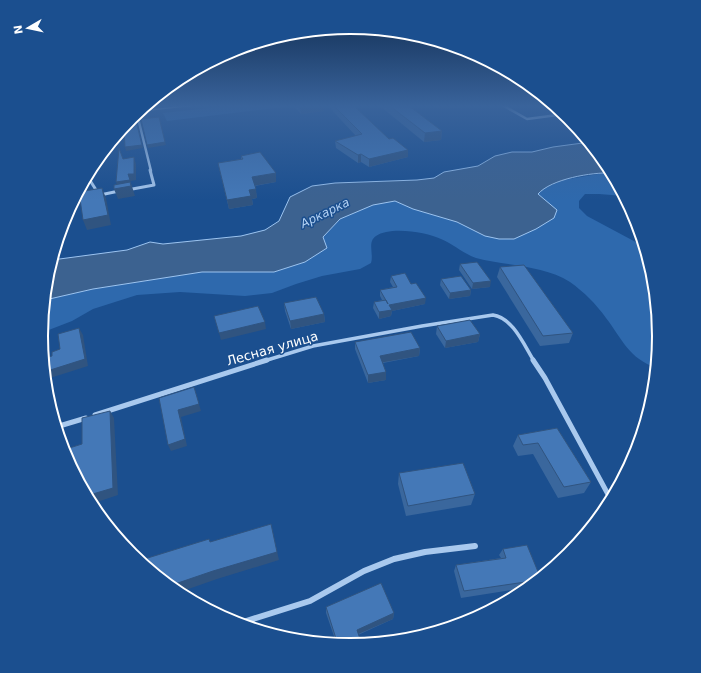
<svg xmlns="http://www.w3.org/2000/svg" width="701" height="673" viewBox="0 0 701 673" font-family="'DejaVu Sans',sans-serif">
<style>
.green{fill:#2e69ad}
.water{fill:#3c6290;stroke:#9cc4f0}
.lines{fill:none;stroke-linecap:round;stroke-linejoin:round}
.street-far4{stroke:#a9c9ee;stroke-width:2.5}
.street-far3{stroke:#a9c9ee;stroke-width:3}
.street-far2{stroke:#a9c9ee;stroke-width:3.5}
.street-far1{stroke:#a9c9ee;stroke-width:5}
.street{stroke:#a9c9ee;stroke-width:6}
.secondary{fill:#d6e6fa;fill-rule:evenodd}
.wall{fill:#3a679d}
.shaded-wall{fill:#305480}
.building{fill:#4478b7;stroke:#305480}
.labels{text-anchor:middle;stroke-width:3;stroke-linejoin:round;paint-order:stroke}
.far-water-label{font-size:12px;font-style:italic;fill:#b5d3f5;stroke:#1b4f8f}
.street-label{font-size:13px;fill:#fff;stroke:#1b4f8f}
.rim{fill:none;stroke:#fff;stroke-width:2}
</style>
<rect width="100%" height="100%" fill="#1b4f8f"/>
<!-- green -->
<g class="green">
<path d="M229 106H291L167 121 163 113Z"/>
<path d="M610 172 612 173 624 196 599 194H585L579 201V208L587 216 645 247 654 276 660 337 657 368C628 358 623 340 606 318 596 304 584 292 570 282 543 265 506 266 476 258 464 254 453 244 441 239 427 232 390 226 376 236 367 242 374 254 371 263L360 269 322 276 296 284 272 293 245 296 180 292 137 295 93 309 72 321 41 333 45 300 93 289 202 272H274L305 262 326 248 323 237 340 219 373 205 395 201 413 209 457 222 485 236 541 190 563 180Z"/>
</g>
<!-- water -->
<path class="water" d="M590 142 608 165 612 173C592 172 551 179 538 194L557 210 554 218 536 229 514 239H499L485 236 457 222 413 209 395 201 373 205 340 219 323 237 327 248 305 262 274 272H202L93 289 45 300 47 276 52 260 127 250 150 242 163 244 241 236 265 230 279 221 290 197 312 186 335 183 417 180 434 178 444 172 478 166 495 156 512 152H532L553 147Z"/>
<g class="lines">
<!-- street-far4 -->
<g class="street-far4">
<path d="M504 106 527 119 565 114"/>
<path d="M131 118 139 122 151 171"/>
</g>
<!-- street-far3 -->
<g class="street-far3">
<path d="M85 180 91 182 98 193"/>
<path d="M127 190 154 185 150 170"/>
<path d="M100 195 119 191"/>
<path d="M74 201 85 198"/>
</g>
<!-- street-far2 -->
<path class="street-far2" d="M264 361 313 346 422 326 493 315C513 318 524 345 534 361"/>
<!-- street-far1 -->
<g class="street-far1">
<path d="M533 360 545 378 610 498"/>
<path d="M95 415 267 360"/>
<path d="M56 427 86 418"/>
</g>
<!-- street -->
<g class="street">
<path d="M610 497 612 501"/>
<path d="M237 624 310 601 364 571 394 559 425 552 475 546"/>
</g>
<!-- secondary -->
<path class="secondary" d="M181 106H192L139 112 141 110Z"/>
</g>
<!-- wall -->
<g class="wall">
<path d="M294 106H324V111L301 114Z"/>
<path d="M328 106H354L408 157 369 167 361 162 358 163 336 148 335 141 356 136Z"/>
<path d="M380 106H409L442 131 441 140 424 142Z"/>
<path d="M434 106H475L439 109Z"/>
<path d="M241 156 276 173V182L255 186 257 198 252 199 253 205 229 209 218 163 241 159Z"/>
<path d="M460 264 490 287 472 289 459 270Z"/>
<path d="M500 267 573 333 569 343 540 346 497 277Z"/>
<path d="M391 276 425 304 392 311 391 316 379 319 373 308 374 302 382 300 380 296V290L393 287 390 282Z"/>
<path d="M441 279 471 290 470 296 449 299 440 285Z"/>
<path d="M284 303 324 314 325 322 291 329 285 311Z"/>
<path d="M437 326 480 334 478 342 445 348 436 334Z"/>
<path d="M355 342 420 348 419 356 383 363 386 380 368 383 355 349Z"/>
<path d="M557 428 591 482 584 493 558 498 533 454 518 456 513 446 518 435Z"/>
<path d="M399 473 475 494 471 505 406 516 398 484Z"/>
<path d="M594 525 579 544 575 537 582 527Z"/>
<path d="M503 549 541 579 530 587 461 598 454 571 456 565 501 558 499 555Z"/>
<path d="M326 607 394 613 393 619 358 635 350 646 337 645 326 613Z"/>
</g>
<!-- shaded-wall -->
<g class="shaded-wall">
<path d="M310 106H324V111L301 114 300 107Z"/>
<path d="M439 106H475L439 109Z"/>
<path d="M159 117 166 145 148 148 147 145Z"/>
<path d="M136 121 143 148 126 151 125 147Z"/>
<path d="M442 131 441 140 424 142 425 133Z"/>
<path d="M408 150V157L369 167V159Z"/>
<path d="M361 154V162L358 163V155Z"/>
<path d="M134 157 136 164V180L130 181 128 174Z"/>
<path d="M276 173V182L253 186 252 177Z"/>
<path d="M130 180 135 196 118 199 114 189H118L116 182Z"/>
<path d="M102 188 106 198 111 225 87 230 83 220Z"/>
<path d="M256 189 257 198 252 199 253 205 229 209 227 200 249 190Z"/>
<path d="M491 281 490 287 472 289 473 283Z"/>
<path d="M471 290 470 296 449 299 450 293Z"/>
<path d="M426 298 425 304 392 311 391 316 379 319V312L389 305Z"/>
<path d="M324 314 325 322 291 329 290 321Z"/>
<path d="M265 322 266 329 221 340 219 333Z"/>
<path d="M79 328 83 335 88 366 47 379 45 377 44 372Z"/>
<path d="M480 334 478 342 445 348 446 341Z"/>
<path d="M420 348 419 356 379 363 380 356Z"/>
<path d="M386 372V380L368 383V375Z"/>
<path d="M194 387 201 411 181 417 187 446 171 451 168 445 178 410Z"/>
<path d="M110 411 114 418 118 495 91 504 86 496Z"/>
<path d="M271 524 279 560 217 579 177 593 169 586Z"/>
<path d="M394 613 393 619 356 635 357 630Z"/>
</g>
<!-- building -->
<g class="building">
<path d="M299 106H310L300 107Z"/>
<path d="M334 106H354L389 139 393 138 408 150 369 159 361 154 358 155 335 141 362 134Z"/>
<path d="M390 106H409L442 131 425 133Z"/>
<path d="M159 117 165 142 147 145 141 119Z"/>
<path d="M129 121H136L142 145 125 147 124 128Z"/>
<path d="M119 148 123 159 134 157V174H128L130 180 116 182Z"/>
<path d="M260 152 276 173 252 177 256 189 249 190 251 196 227 200 218 163 243 159 241 156Z"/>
<path d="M130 182 131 186 114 189V185Z"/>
<path d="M102 188 108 215 83 220 79 192Z"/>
<path d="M477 262 491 281 473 283 460 264Z"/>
<path d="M524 265 573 333 543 336 500 267Z"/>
<path d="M405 273 411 284 416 283 426 298 389 305 392 310 379 312 374 302 386 300 388 304 380 290 397 287 391 276Z"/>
<path d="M461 276 471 290 450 293 441 279Z"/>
<path d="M316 297 324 314 290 321 284 303Z"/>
<path d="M258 306 265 322 219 333 214 316Z"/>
<path d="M470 320 480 334 446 341 437 326Z"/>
<path d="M79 328 85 359 44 372 43 358 52 356V352L60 349 58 334Z"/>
<path d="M411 332 420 348 380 356 386 372 368 375 355 342Z"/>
<path d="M194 387 199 404 178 410 185 439 168 445 159 398Z"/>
<path d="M110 411 113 488 86 496 64 455 63 450 82 444V418Z"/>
<path d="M557 428 591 482 564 487 538 443 523 445 518 435Z"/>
<path d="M463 463 475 494 408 506 399 473Z"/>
<path d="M271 524 277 552 213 571 169 586 138 561 209 539 210 542Z"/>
<path d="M594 525 586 535 582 527Z"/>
<path d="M527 545 541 579 539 580 464 591 456 565 506 558 503 549Z"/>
<path d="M381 583 394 613 357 630 362 645 350 646 338 645 326 607Z"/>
</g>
<!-- sky -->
<linearGradient id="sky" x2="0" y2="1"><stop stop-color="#0f2b4f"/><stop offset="0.53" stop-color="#39639b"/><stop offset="1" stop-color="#39639b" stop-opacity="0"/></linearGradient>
<rect width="701" height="200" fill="url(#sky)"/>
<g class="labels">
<!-- far-water labels -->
<g class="far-water-label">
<text transform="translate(325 213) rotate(-26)" y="4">Аркарка</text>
</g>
<!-- street labels -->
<g class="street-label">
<text transform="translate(272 348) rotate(-16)" y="5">Лесная улица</text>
</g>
</g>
<!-- crop -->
<path d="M0 0H701V673H0ZM48 336a302 302 0 1 1 604 0a302 302 0 1 1-604 0Z" fill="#1b4f8f" fill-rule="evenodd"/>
<path class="rim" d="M48 336a302 302 0 1 1 604 0a302 302 0 1 1-604 0Z"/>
<!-- north arrow -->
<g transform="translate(28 28) rotate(261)" stroke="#1b4f8f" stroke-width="3" paint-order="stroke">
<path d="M0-3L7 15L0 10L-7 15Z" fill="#ffffff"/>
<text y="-6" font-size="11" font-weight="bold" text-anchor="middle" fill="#ffffff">N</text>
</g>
</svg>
